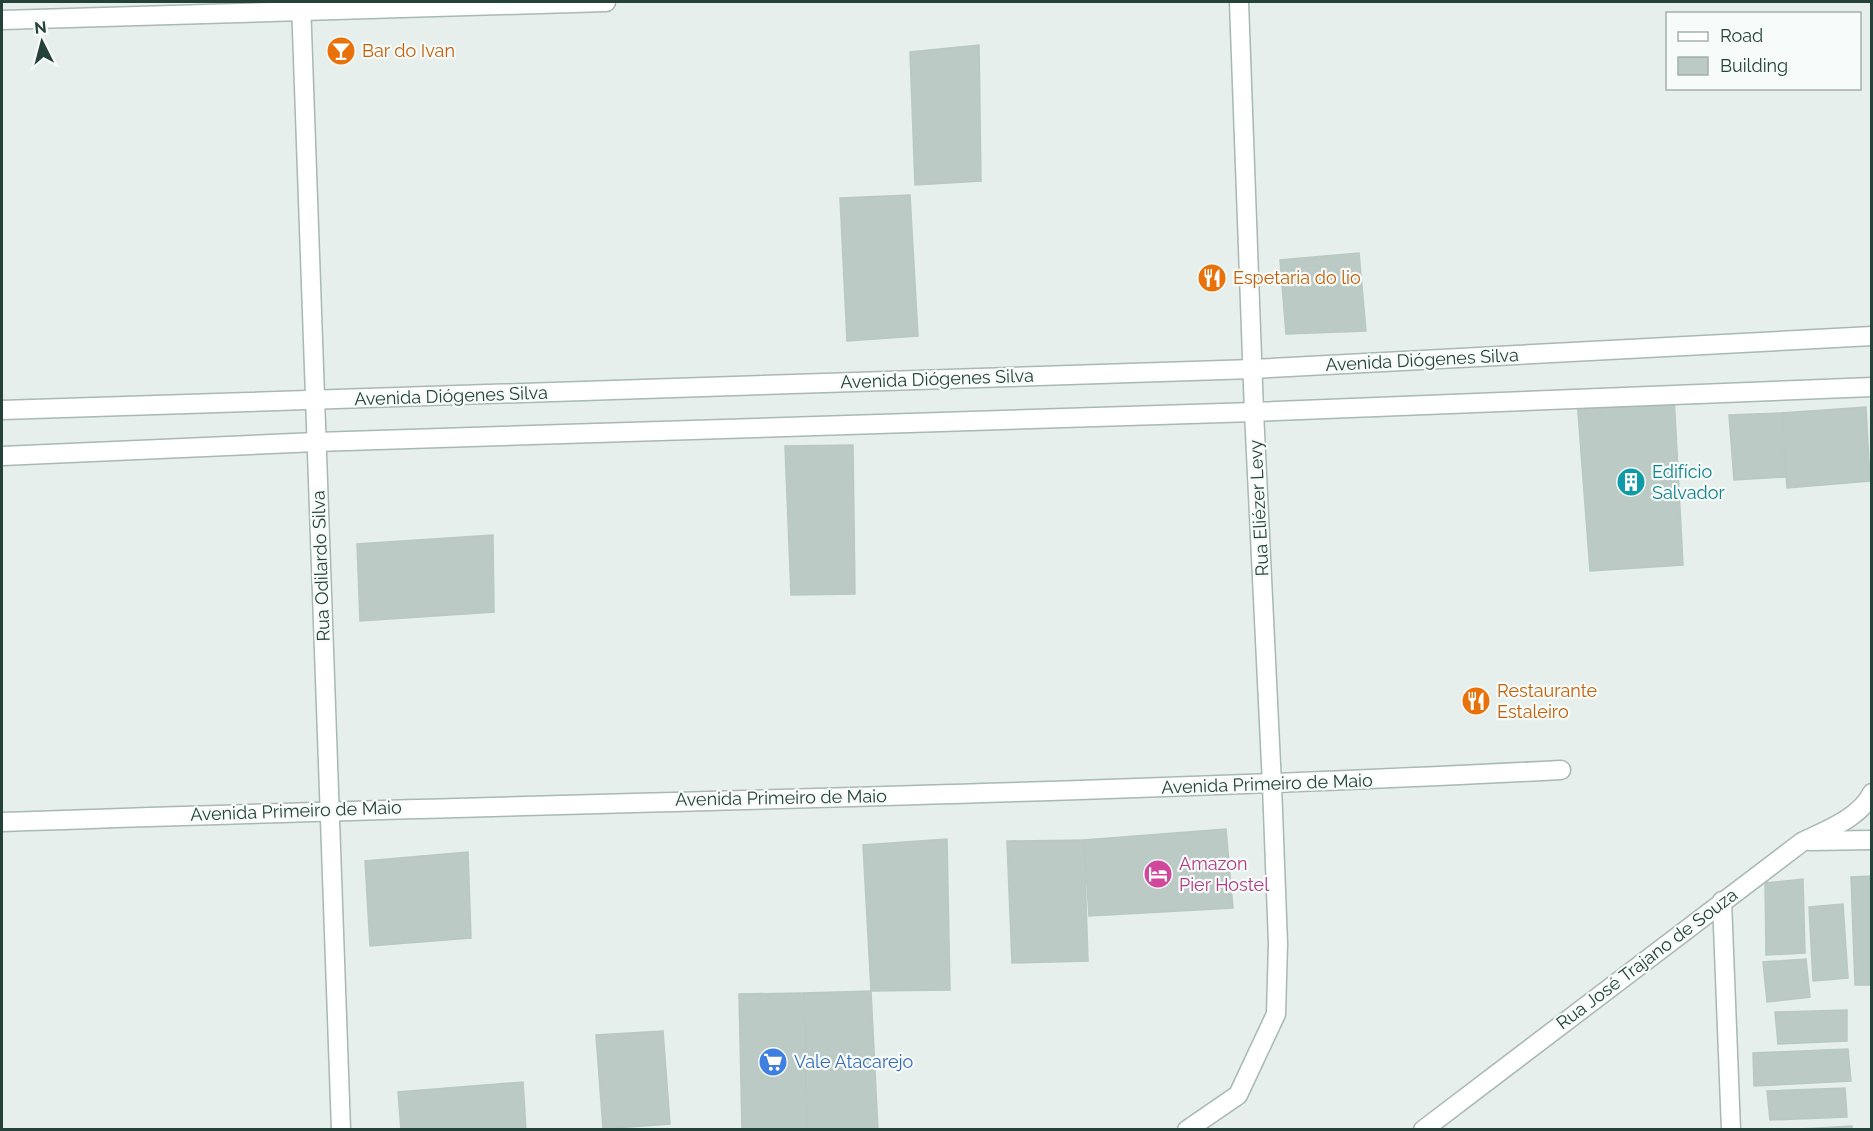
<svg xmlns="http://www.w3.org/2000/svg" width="1873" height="1131" viewBox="0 0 1873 1131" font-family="Raleway,sans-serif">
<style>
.building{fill:#bbcac4;stroke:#b8c9c2;stroke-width:1.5}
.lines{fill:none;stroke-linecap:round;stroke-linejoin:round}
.minor-casing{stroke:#a8b8b2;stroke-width:21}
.minor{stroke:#fff;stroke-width:18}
.labels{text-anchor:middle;stroke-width:4.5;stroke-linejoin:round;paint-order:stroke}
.food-label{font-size:18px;fill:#c56008;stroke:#f7fbf9;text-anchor:start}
.street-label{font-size:18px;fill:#24423a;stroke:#f7fbf9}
.culture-label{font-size:18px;fill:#0d838f;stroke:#f7fbf9;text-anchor:start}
.hotel-label{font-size:18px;fill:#b23c85;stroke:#f7fbf9;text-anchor:start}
.shop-label{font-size:18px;fill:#366cbe;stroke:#f7fbf9;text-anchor:start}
</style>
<rect width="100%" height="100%" fill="#e6efeb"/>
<!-- building -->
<g class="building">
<path d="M979 45 981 181 915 185 910 52Z"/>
<path d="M910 195 918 336 847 341 840 198Z"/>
<path d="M1359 253 1366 331 1286 334 1280 260Z"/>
<path d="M1674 395 1683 565 1590 571 1577 399Z"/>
<path d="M1866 407 1870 481 1787 488 1782 413Z"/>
<path d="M1782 413 1786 477 1734 480 1729 415Z"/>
<path d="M853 445 855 594 791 595 785 446Z"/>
<path d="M493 535 494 612 360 621 357 544Z"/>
<path d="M1226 829 1233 908 1089 916 1084 840Z"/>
<path d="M947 839 950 990 871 991 863 845Z"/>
<path d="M1084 840 1088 961 1012 963 1007 841Z"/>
<path d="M468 852 471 938 370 946 365 861Z"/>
<path d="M1872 876V985H1855L1851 877Z"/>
<path d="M1803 879 1805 953 1766 955 1765 883Z"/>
<path d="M1843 904 1848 978 1813 981 1809 907Z"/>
<path d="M1806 959 1810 997 1767 1002 1763 962Z"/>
<path d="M871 991 878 1130H807L804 993Z"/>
<path d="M804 993 807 1130H742L739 994Z"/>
<path d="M1847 1010V1041L1778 1044 1775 1012Z"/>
<path d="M663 1031 670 1124 603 1129 596 1035Z"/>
<path d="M1848 1049 1851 1081 1754 1086 1753 1053Z"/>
<path d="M523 1082 526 1130H401L398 1092Z"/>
<path d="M1845 1088 1847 1117 1770 1120 1767 1091Z"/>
<path d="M1852 1126V1130H1782Z"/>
</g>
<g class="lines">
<!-- minor casing -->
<g class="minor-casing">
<g id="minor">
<path d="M301 2 341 1130"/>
<path d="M2 20 606 2"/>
<path d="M2 410 1253 369 1872 336"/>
<path d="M2 456 316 442 1254 412 1872 387"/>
<path d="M2 822C521 803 1042 797 1561 770"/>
<path d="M1810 841 1872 840"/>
<path d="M1722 901 1731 1130"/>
<path d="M1187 1130 1238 1095 1276 1014 1278 944 1272 785 1254 412 1239 2"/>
<path d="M1423 1130 1802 842C1826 830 1860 818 1872 793"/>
</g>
</g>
<!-- minor -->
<use href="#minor" class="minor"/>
</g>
<!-- icons -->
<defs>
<g id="bar-disc" transform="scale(1.5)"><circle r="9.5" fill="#e8710a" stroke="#f7fbf9"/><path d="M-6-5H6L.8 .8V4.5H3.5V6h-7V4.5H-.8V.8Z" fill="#fff"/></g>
<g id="restaurant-disc" transform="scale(1.5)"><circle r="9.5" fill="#e8710a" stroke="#f7fbf9"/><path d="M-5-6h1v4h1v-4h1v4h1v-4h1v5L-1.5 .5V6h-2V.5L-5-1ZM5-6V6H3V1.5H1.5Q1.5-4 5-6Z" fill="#fff"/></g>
<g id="building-disc" transform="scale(1.5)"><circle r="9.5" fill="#0f9aa8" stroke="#f7fbf9"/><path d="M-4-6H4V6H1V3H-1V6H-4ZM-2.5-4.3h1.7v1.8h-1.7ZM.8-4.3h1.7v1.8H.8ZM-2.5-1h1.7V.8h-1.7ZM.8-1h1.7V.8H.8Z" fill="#fff"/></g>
<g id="hotel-disc" transform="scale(1.5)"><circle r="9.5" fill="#d1479c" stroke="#f7fbf9"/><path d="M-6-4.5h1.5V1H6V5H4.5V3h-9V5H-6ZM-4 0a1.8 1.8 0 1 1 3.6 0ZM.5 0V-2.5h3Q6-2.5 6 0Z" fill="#fff"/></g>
<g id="supermarket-disc" transform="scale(1.5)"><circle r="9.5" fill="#3f7fe0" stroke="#f7fbf9"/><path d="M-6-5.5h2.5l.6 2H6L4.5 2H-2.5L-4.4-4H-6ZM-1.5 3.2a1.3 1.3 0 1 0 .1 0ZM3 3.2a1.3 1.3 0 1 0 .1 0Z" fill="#fff"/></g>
</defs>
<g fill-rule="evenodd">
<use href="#bar-disc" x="341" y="51"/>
<use href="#restaurant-disc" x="1212" y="278"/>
<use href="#building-disc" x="1631" y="482"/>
<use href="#restaurant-disc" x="1476" y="701"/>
<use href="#hotel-disc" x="1158" y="874"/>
<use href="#supermarket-disc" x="773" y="1062"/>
</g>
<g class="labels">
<!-- food labels -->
<g class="food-label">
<text x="362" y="57">Bar do Ivan</text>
<text x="1233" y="284">Espetaria do lio</text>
<text x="1497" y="697">Restaurante<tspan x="1497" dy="21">Estaleiro</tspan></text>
</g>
<!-- street labels -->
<g class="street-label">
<text transform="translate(1422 360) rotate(-3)" y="6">Avenida Diógenes Silva</text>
<text transform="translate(937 379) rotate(-2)" y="6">Avenida Diógenes Silva</text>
<text transform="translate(451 396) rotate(-2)" y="6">Avenida Diógenes Silva</text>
<text transform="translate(1259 508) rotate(-93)" y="6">Rua Eliézer Levy</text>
<text transform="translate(321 566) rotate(-92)" y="6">Rua Odilardo Silva</text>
<text transform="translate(1267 784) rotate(-2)" y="6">Avenida Primeiro de Maio</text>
<text transform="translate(781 798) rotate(-1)" y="6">Avenida Primeiro de Maio</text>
<text transform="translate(296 811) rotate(-2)" y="6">Avenida Primeiro de Maio</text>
<text transform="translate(1647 959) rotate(-37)" y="6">Rua José Trajano de Souza</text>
</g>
<!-- culture labels -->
<g class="culture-label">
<text x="1652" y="478">Edifício<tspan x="1652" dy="21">Salvador</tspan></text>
</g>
<!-- hotel labels -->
<g class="hotel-label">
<text x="1179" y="870">Amazon<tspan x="1179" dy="21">Pier Hostel</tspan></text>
</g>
<!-- shop labels -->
<g class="shop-label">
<text x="794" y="1068">Vale Atacarejo</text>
</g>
</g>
<!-- border -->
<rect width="1873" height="1131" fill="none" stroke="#24423a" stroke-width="6"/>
<!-- legend -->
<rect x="1666" y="12" width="195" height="78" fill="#f7fbf9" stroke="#a3b1ad" stroke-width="1.5"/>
<rect x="1678" y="32" width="30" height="9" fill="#ffffff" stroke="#a3b1ad" stroke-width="1.5"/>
<text x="1720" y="42" font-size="18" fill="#24423a">Road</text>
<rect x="1678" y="57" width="30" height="18" fill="#bbcac4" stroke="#a3b1ad" stroke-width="1.5"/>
<text x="1720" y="72" font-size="18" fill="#24423a">Building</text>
<!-- north arrow -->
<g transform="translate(42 42) rotate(354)" stroke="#f7fbf9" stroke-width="4.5" paint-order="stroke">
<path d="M0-4.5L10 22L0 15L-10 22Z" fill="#24423a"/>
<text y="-9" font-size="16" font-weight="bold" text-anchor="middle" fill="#24423a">N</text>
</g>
</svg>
